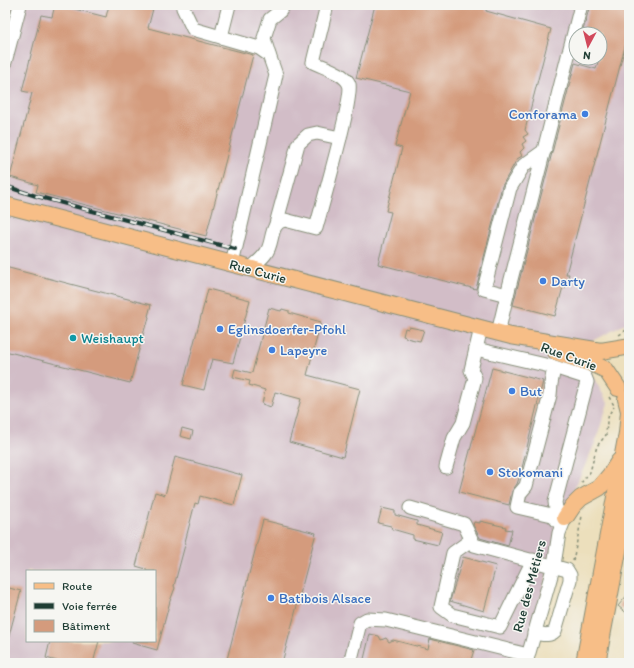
<svg xmlns="http://www.w3.org/2000/svg" width="634" height="668" viewBox="0 0 634 668" font-family="Itim,sans-serif">
<style>
.industrial{fill:#d2bdc7;fill-rule:evenodd}
.building{fill:#d49b7d}
.lines{fill:none;stroke-linecap:round;stroke-linejoin:round}
.minor-casing{stroke:#868e78;stroke-width:15}
.major-casing{stroke:#868e78;stroke-width:18}
.path{stroke:#868e78;stroke-width:1.5;stroke-dasharray:3 3;stroke-linecap:butt}
.minor{stroke:#fff;stroke-width:13}
.major{stroke:#f7be87;stroke-width:16}
.rail-casing{stroke:#1f3d34;stroke-width:4}
.rail{stroke:#f6f6f2;stroke-width:2.5;stroke-dasharray:8;stroke-linecap:butt}
.shop-dot{fill:#3f7fe0;stroke:#f6f6f2;stroke-width:1.5}
.culture-dot{fill:#0f9aa8;stroke:#f6f6f2;stroke-width:1.5}
.labels{text-anchor:middle;stroke-width:3;stroke-linejoin:round;paint-order:stroke}
.shop-label{font-size:14px;fill:#366cbe;stroke:#f6f6f2;text-anchor:start}
.street-label{font-size:14px;fill:#1f3d34;stroke:#f6f6f2}
.culture-label{font-size:14px;fill:#0d838f;stroke:#f6f6f2;text-anchor:start}
</style>
<rect width="100%" height="100%" fill="#f6f6f2"/>
<filter id="ink" filterUnits="userSpaceOnUse"><feTurbulence type="fractalNoise" baseFrequency=".025" numOctaves="2"/><feDisplacementMap in="SourceGraphic" scale="8" xChannelSelector="R" yChannelSelector="G"/><feConvolveMatrix kernelMatrix="1 2 1 2 8 2 1 2 1" color-interpolation-filters="sRGB"/></filter>
<filter id="wash" filterUnits="userSpaceOnUse"><feTurbulence type="fractalNoise" baseFrequency=".012" numOctaves="4" result="noise"/><feDisplacementMap in="SourceGraphic" scale="16" xChannelSelector="R" yChannelSelector="G"/><feGaussianBlur stdDeviation="0.9" result="paint"/><feColorMatrix in="noise" values="0 0 0 0 0 0 0 0 0 0 0 0 0 0 0 0 0 1.4 0 .05"/><feComposite in="paint" operator="in"/></filter>
<g filter="url(#wash)">
<rect width="100%" height="100%" fill="#ecdfbc"/>
<!-- industrial -->
<path class="industrial" d="M5 5H629V317L627 323 593 341 592 375 608 403 595 443 565 510 523 663H5ZM576 34H600V58H576ZM27 571H155V641H27Z"/>
<g id="blocks">
<!-- building -->
<g class="building">
<path d="M55 5H59L106 17 109 5H154L148 28 253 55 206 236 36 192 38 185 10 177 32 93 22 91 41 15 52 17Z"/>
<path d="M375 5H487L486 11 551 29 525 130 528 134 523 137 526 141 522 144 524 148 520 152 522 156 517 159 502 186 476 289 378 264 391 212 386 211 402 148 395 146 410 91 356 78Z"/>
<path d="M590 5H629V31L566 274H569L565 288 563 287 555 316 513 305 575 63 596 69 599 58H600L603 40 600 39V34H582Z"/>
<path d="M5 267 151 305 148 316 149 317 147 325 146 324 130 383 5 351Z"/>
<path d="M208 289 250 300 233 363 212 359 204 390 183 385Z"/>
<path d="M269 308 281 311 282 309 289 311V313L321 322 307 375 360 389 343 457 289 442 301 399 275 392 271 407 262 404 265 390 249 385 250 381 233 377 235 369 252 373Z"/>
<path d="M409 327 424 330 420 341 406 338V337L403 336 405 328 408 329Z"/>
<path d="M492 368 543 381 521 472 517 484 512 491 509 505 459 492Z"/>
<path d="M182 428 193 431 191 439 180 436Z"/>
<path d="M175 457 242 475 234 505 200 496 198 504 195 503 185 542 186 544 185 545 174 586 175 588 170 601 157 650 132 643 133 641H155V571H146V569L136 566 155 492 165 495Z"/>
<path d="M382 508 395 511V515L417 521V525L442 532 438 545 413 539V535L392 529 391 526 378 523Z"/>
<path d="M263 520 316 533 282 663H226Z"/>
<path d="M480 521 506 527 505 529 512 530 508 546 480 538 473 525 474 522 480 523Z"/>
<path d="M463 557 496 566 484 611 450 601Z"/>
<path d="M5 587 21 591 7 643 5 642Z"/>
<path d="M629 593V615L618 606Z"/>
<path d="M370 634 379 636 381 640 386 638 389 642 393 640 428 649 430 639 474 650 470 663H363Z"/>
<path d="M50 641H99L93 663H64L46 658Z"/>
</g>
</g>
</g>
<g filter="url(#ink)">
<use href="#blocks" fill-opacity="0" stroke="#868e78" stroke-width="1"/>
<g class="lines">
<!-- minor casing -->
<g class="minor-casing">
<g id="minor">
<path d="M183 5V8L193 29 259 48 269 55 276 75 232 264"/>
<path d="M221 37 229 5"/>
<path d="M269 55 264 38 270 19 280 11 284 5"/>
<path d="M5 62 20 5"/>
<path d="M276 224 298 144 308 135 317 133 340 138"/>
<path d="M250 269C255 264 262 259 266 253 274 243 269 222 285 220L316 228C321 209 354 95 349 84 344 73 325 68 313 62L327 5"/>
<path d="M507 295 484 289 510 188 524 165 545 150"/>
<path d="M481 328 476 349 554 367 551 384 550 395 526 486 520 493 517 507 552 515 561 525"/>
<path d="M498 333 507 295 581 5"/>
<path d="M446 467 454 438 463 423 475 378 471 370 476 349"/>
<path d="M410 508 464 524 474 545 567 570 570 575V580L555 631C549 637 542 634 534 633"/>
<path d="M471 540 453 553 441 607 452 615 500 627 533 560"/>
<path d="M350 663 360 623 367 619 386 620 528 655"/>
<path d="M526 663 554 565 559 533 565 518 556 509 555 502 587 382 585 377 554 367"/>
</g>
</g>
<!-- major casing -->
<g class="major-casing">
<g id="major">
<path d="M5 205 511 336 601 351 625 347"/>
<path d="M556 352 598 366 606 370 618 388"/>
<path d="M565 518 573 506 581 498 599 488 610 475 619 461"/>
<path d="M584 663 627 433 629 411 626 399"/>
<path d="M597 663 629 493"/>
</g>
</g>
<!-- path -->
<g class="path">
<path d="M619 335 629 328"/>
<path d="M609 397 615 407"/>
<path d="M581 483 590 472 597 446 606 435 607 422 609 414 614 407"/>
<path d="M573 561 582 516"/>
</g>
<!-- minor -->
<use href="#minor" class="minor"/>
<!-- major -->
<use href="#major" class="major"/>
<!-- rail casing -->
<g class="rail-casing">
<path id="rail" d="M5 186 36 196 235 249"/>
</g>
<!-- rail -->
<use href="#rail" class="rail"/>
</g>
</g>
<!-- markers -->
<g class="shop-dot">
<circle cx="585" cy="114" r="4"/>
<circle cx="543" cy="281" r="4"/>
<circle cx="220" cy="329" r="4"/>
<circle cx="272" cy="350" r="4"/>
<circle cx="512" cy="391" r="4"/>
<circle cx="490" cy="472" r="4"/>
<circle cx="271" cy="598" r="4"/>
</g>
<circle class="culture-dot" cx="73" cy="338" r="4"/>
<g class="labels">
<!-- shop labels -->
<g class="shop-label">
<text x="577" y="119" text-anchor="end">Conforama</text>
<text x="551" y="286">Darty</text>
<text x="228" y="334">Eglinsdoerfer-Pfohl</text>
<text x="280" y="355">Lapeyre</text>
<text x="520" y="396">But</text>
<text x="498" y="477">Stokomani</text>
<text x="279" y="603">Batibois Alsace</text>
</g>
<!-- street labels -->
<g class="street-label">
<text transform="translate(258 271) rotate(15)" y="5">Rue Curie</text>
<text transform="translate(569 356) rotate(20)" y="5">Rue Curie</text>
<text transform="translate(529 586) rotate(-75)" y="5">Rue des Métiers</text>
</g>
<!-- culture labels -->
<g class="culture-label">
<text x="81" y="343">Weishaupt</text>
</g>
</g>
<!-- margin -->
<rect width="634" height="668" fill="none" stroke="#f6f6f2" stroke-width="20"/>
<!-- legend -->
<rect x="26" y="570" width="130" height="72" fill="#f6f6f2" stroke="#a0aca6"/>
<rect x="34" y="583" width="20" height="6" fill="#f7be87" stroke="#a0aca6"/>
<text x="62" y="590" font-size="12" fill="#1f3d34">Route</text>
<rect x="34" y="603" width="20" height="6" fill="#1f3d34" stroke="#a0aca6"/>
<text x="62" y="610" font-size="12" fill="#1f3d34">Voie ferrée</text>
<rect x="34" y="620" width="20" height="12" fill="#d49b7d" stroke="#a0aca6"/>
<text x="62" y="630" font-size="12" fill="#1f3d34">Bâtiment</text>
<!-- north arrow -->
<g transform="translate(588 46) rotate(187)"><circle r="19" fill="#f6f6f2" stroke="#a0aca6"/>
<path d="M0-3L7 15L0 10L-7 15Z" fill="#d1495b"/>
<text y="-6" font-size="11" font-weight="bold" text-anchor="middle" fill="#1f3d34">N</text>
</g>
</svg>
